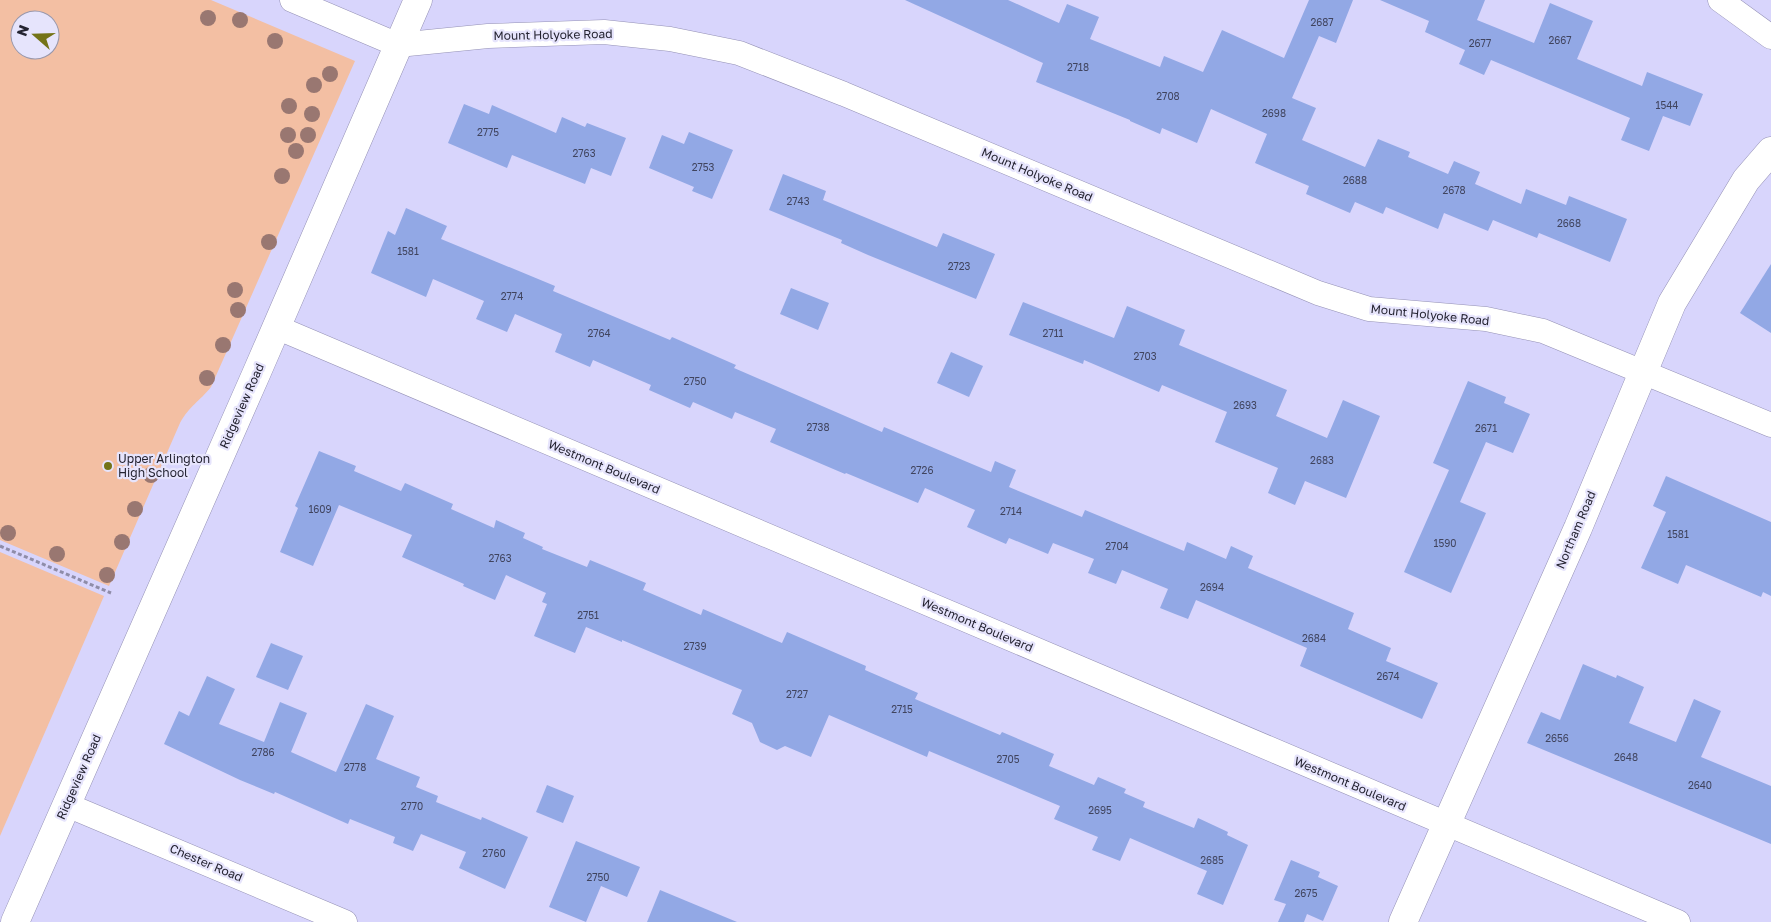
<svg xmlns="http://www.w3.org/2000/svg" width="1771" height="922" viewBox="0 0 1771 922" font-family="'Golos Text',sans-serif">
<style>
.green{fill:#f3bfa3;fill-rule:evenodd}
.building{fill:#92a8e5}
.lines{fill:none;stroke-linecap:round;stroke-linejoin:round}
.minor-casing{stroke:#9491b5;stroke-width:25}
.tertiary-casing{stroke:#9491b5;stroke-width:29}
.path{stroke:#8f8da9;stroke-width:3;stroke-dasharray:4 2.5;stroke-linecap:butt}
.minor{stroke:#fff;stroke-width:24}
.tertiary{stroke:#fff;stroke-width:28}
.tree{fill:#997771}
.poi-dot{fill:#747318;stroke:#e6e4fc;stroke-width:2}
.labels{text-anchor:middle;stroke-width:4.5;stroke-linejoin:round;paint-order:stroke}
.number-label{font-size:10px;fill:#40445e}
.street-label{font-size:12px;fill:#242331;stroke:#e6e4fc}
.poi-label{font-size:12px;fill:#242331;stroke:#e6e4fc;text-anchor:start}
</style>
<rect width="100%" height="100%" fill="#d8d5fc"/>
<!-- green -->
<g class="green">
<path d="M0 0H211L355 61 211 387C199 402 190 405 180 423L109 586 0 540ZM20 20H50V50H20Z"/>
<path d="M0 552 104 596 0 836Z"/>
</g>
<!-- building -->
<g class="building">
<path d="M905 0H1008L1059 23 1067 4 1099 17 1090 39 1160 67 1164 56 1203 72 1222 30 1284 58 1309 0H1353L1336 43 1319 36 1292 98 1316 108 1302 140 1365 167 1378 139 1410 152 1408 157 1448 174 1454 161 1480 172 1475 184 1521 204 1526 189 1566 205 1569 196 1627 219 1610 262 1539 233 1537 238 1493 220 1488 231 1444 213 1438 229 1386 207 1383 214 1355 202 1350 213 1306 194 1309 186 1255 163 1267 134 1211 109 1197 143 1162 128 1160 134 1130 121V120L1036 82 1043 63Z"/>
<path d="M1380 0H1485L1477 20 1534 43 1550 3 1593 21 1577 59 1642 86 1647 72 1703 94 1690 126 1663 116 1649 151 1621 140 1630 118 1491 60 1484 75 1459 64 1465 50 1425 32 1429 21Z"/>
<path d="M464 104 489 114 492 105 556 133 562 117 585 127 587 123 626 138 611 176 591 168 585 184 512 155 507 168 448 143Z"/>
<path d="M689 132 733 150 712 199 692 191 694 187 649 168 662 135 684 144Z"/>
<path d="M783 174 826 191 823 200 937 247 943 233 995 254 976 299 868 255 841 243 842 240 769 210Z"/>
<path d="M406 208 447 226 441 239 555 286 553 291 670 340 672 337 736 365 734 368 882 432 884 427 991 472 995 461 1016 470 1009 487 1082 517 1085 510 1184 551 1187 542 1226 559 1231 546 1253 556 1248 568 1354 613 1348 629 1391 648 1386 661 1438 683 1422 719 1300 666 1307 648 1261 628 1196 600 1188 619 1175 614 1160 608 1168 589 1122 570 1116 584 1088 573 1094 559 1053 543 1048 554 1009 538 1006 544 967 527 975 510 925 488 918 503 846 473 845 474 770 442 776 429 735 412 732 419 693 402 690 408 649 390 651 385 593 360 590 367 555 352 562 334 515 314 507 332 476 319 484 301 433 279 426 297 371 273 388 231 395 235Z"/>
<path d="M1771 264V333L1740 313Z"/>
<path d="M791 288 829 303 818 330 780 314Z"/>
<path d="M1023 302 1114 338 1127 306 1185 330 1179 345 1287 390 1276 416 1327 438 1343 400 1380 416 1346 498 1305 481 1295 505 1268 493 1278 468 1215 442 1227 412 1162 385 1159 392 1084 360 1083 364 1009 335Z"/>
<path d="M951 352 983 366 969 397 937 383Z"/>
<path d="M1468 381 1506 397 1504 403 1530 414 1513 453 1486 442 1460 502 1486 513 1451 593 1404 572 1449 470 1433 463Z"/>
<path d="M319 451 356 466 354 471 401 491 405 483 453 504 451 509 494 528 496 520 525 533 523 538 543 547 542 549 587 567 590 560 646 583 643 590 701 615 703 609 782 643 787 632 866 666 865 670 918 693 915 699 1000 735 1002 732 1054 754 1049 766 1094 785 1098 777 1126 789 1124 793 1145 802 1143 807 1194 828 1198 818 1228 832 1227 835 1248 845 1223 905 1197 894 1207 871 1130 838 1120 861 1092 850 1098 837 1054 819 1060 806 929 751 927 757 829 715 811 757 785 746 777 750 760 742 752 723 732 714 742 690 622 640V642L586 627 575 653 534 636 547 604 542 602 546 593 506 575 495 600 463 586 464 584 402 557 412 535 339 505 313 566 280 552 298 508 295 506Z"/>
<path d="M1666 476 1771 522V596L1763 592 1761 597 1686 565 1678 584 1641 568 1666 512 1653 506Z"/>
<path d="M271 643 303 656 288 690 256 677Z"/>
<path d="M1583 664 1616 678 1617 675 1644 687 1629 723 1676 742 1694 699 1721 711 1701 757 1771 786V844L1527 743 1541 712 1560 720Z"/>
<path d="M207 676 235 689 219 724 264 742 280 702 307 713 291 752 336 772 366 704 394 716 376 759 420 777 416 787 438 796 436 802 481 820 482 817 528 837 505 889 459 868 466 852 421 834 413 851 393 843 395 837 350 819 348 824 275 792 274 794 240 780 164 744 179 711 189 716Z"/>
<path d="M547 785 574 796 563 823 536 812Z"/>
<path d="M576 841 640 867 627 897 601 886 586 922 549 907Z"/>
<path d="M1291 860 1320 872 1318 877 1338 886 1323 921 1307 914 1304 922H1278L1286 904 1274 900Z"/>
<path d="M660 890 737 922H647Z"/>
</g>
<g class="lines">
<!-- minor casing -->
<g class="minor-casing">
<g id="minor">
<path d="M292 0 398 45 488 36 604 32 670 39 739 53 844 94 1318 293 1369 309 1486 319 1543 331 1771 425"/>
<path d="M1720 0 1771 37"/>
<path d="M276 327 1678 922"/>
<path d="M67 805 345 922"/>
</g>
</g>
<!-- tertiary casing -->
<g class="tertiary-casing">
<g id="tertiary">
<path d="M15 922 257 372 418 0"/>
<path d="M1403 922 1578 528 1672 303 1746 180 1771 151"/>
</g>
</g>
<!-- path -->
<path class="path" d="M0 546 111 593"/>
<!-- minor -->
<use href="#minor" class="minor"/>
<!-- tertiary -->
<use href="#tertiary" class="tertiary"/>
</g>
<!-- trees -->
<g class="tree">
<circle cx="208" cy="18" r="8"/>
<circle cx="240" cy="20" r="8"/>
<circle cx="275" cy="41" r="8"/>
<circle cx="330" cy="74" r="8"/>
<circle cx="314" cy="85" r="8"/>
<circle cx="289" cy="106" r="8"/>
<circle cx="312" cy="114" r="8"/>
<circle cx="288" cy="135" r="8"/>
<circle cx="308" cy="135" r="8"/>
<circle cx="296" cy="151" r="8"/>
<circle cx="282" cy="176" r="8"/>
<circle cx="269" cy="242" r="8"/>
<circle cx="235" cy="290" r="8"/>
<circle cx="238" cy="310" r="8"/>
<circle cx="223" cy="345" r="8"/>
<circle cx="207" cy="378" r="8"/>
<circle cx="151" cy="475" r="8"/>
<circle cx="135" cy="509" r="8"/>
<circle cx="8" cy="533" r="8"/>
<circle cx="122" cy="542" r="8"/>
<circle cx="57" cy="554" r="8"/>
<circle cx="107" cy="575" r="8"/>
</g>
<!-- markers -->
<circle class="poi-dot" cx="108" cy="466" r="5"/>
<g class="labels">
<!-- number labels -->
<g class="number-label">
<text x="1322" y="26">2687</text>
<text x="1560" y="44">2667</text>
<text x="1480" y="47">2677</text>
<text x="1078" y="71">2718</text>
<text x="1168" y="100">2708</text>
<text x="1667" y="109">1544</text>
<text x="1274" y="117">2698</text>
<text x="488" y="136">2775</text>
<text x="584" y="157">2763</text>
<text x="703" y="171">2753</text>
<text x="1355" y="184">2688</text>
<text x="1454" y="194">2678</text>
<text x="798" y="205">2743</text>
<text x="1569" y="227">2668</text>
<text x="408" y="255">1581</text>
<text x="959" y="270">2723</text>
<text x="512" y="300">2774</text>
<text x="599" y="337">2764</text>
<text x="1053" y="337">2711</text>
<text x="1145" y="360">2703</text>
<text x="695" y="385">2750</text>
<text x="1245" y="409">2693</text>
<text x="818" y="431">2738</text>
<text x="1486" y="432">2671</text>
<text x="1322" y="464">2683</text>
<text x="922" y="474">2726</text>
<text x="320" y="513">1609</text>
<text x="1011" y="515">2714</text>
<text x="1678" y="538">1581</text>
<text x="1445" y="547">1590</text>
<text x="1117" y="550">2704</text>
<text x="500" y="562">2763</text>
<text x="1212" y="591">2694</text>
<text x="588" y="619">2751</text>
<text x="1314" y="642">2684</text>
<text x="695" y="650">2739</text>
<text x="1388" y="680">2674</text>
<text x="797" y="698">2727</text>
<text x="902" y="713">2715</text>
<text x="1557" y="742">2656</text>
<text x="263" y="756">2786</text>
<text x="1626" y="761">2648</text>
<text x="1008" y="763">2705</text>
<text x="355" y="771">2778</text>
<text x="1700" y="789">2640</text>
<text x="412" y="810">2770</text>
<text x="1100" y="814">2695</text>
<text x="494" y="857">2760</text>
<text x="1212" y="864">2685</text>
<text x="598" y="881">2750</text>
<text x="1306" y="897">2675</text>
</g>
<!-- street labels -->
<g class="street-label">
<text transform="translate(553 35) rotate(-1)" y="4">Mount Holyoke Road</text>
<text transform="translate(1037 175) rotate(23)" y="4">Mount Holyoke Road</text>
<text transform="translate(1430 315) rotate(6)" y="4">Mount Holyoke Road</text>
<text transform="translate(242 406) rotate(-66)" y="4">Ridgeview Road</text>
<text transform="translate(604 467) rotate(23)" y="4">Westmont Boulevard</text>
<text transform="translate(1576 530) rotate(-67)" y="4">Northam Road</text>
<text transform="translate(977 625) rotate(23)" y="4">Westmont Boulevard</text>
<text transform="translate(79 777) rotate(-66)" y="4">Ridgeview Road</text>
<text transform="translate(1350 784) rotate(23)" y="4">Westmont Boulevard</text>
<text transform="translate(206 863) rotate(23)" y="4">Chester Road</text>
</g>
<!-- poi labels -->
<g class="poi-label">
<text x="118" y="463">Upper Arlington<tspan x="118" dy="14">High School</tspan></text>
</g>
</g>
<!-- north arrow -->
<g transform="translate(35 35) rotate(290)"><circle r="24" fill="#e6e4fc" stroke="#9897ab"/>
<path d="M0-4L9 19L0 12L-9 19Z" fill="#747318"/>
<text y="-8" font-size="14" font-weight="bold" text-anchor="middle" fill="#242331">N</text>
</g>
</svg>
